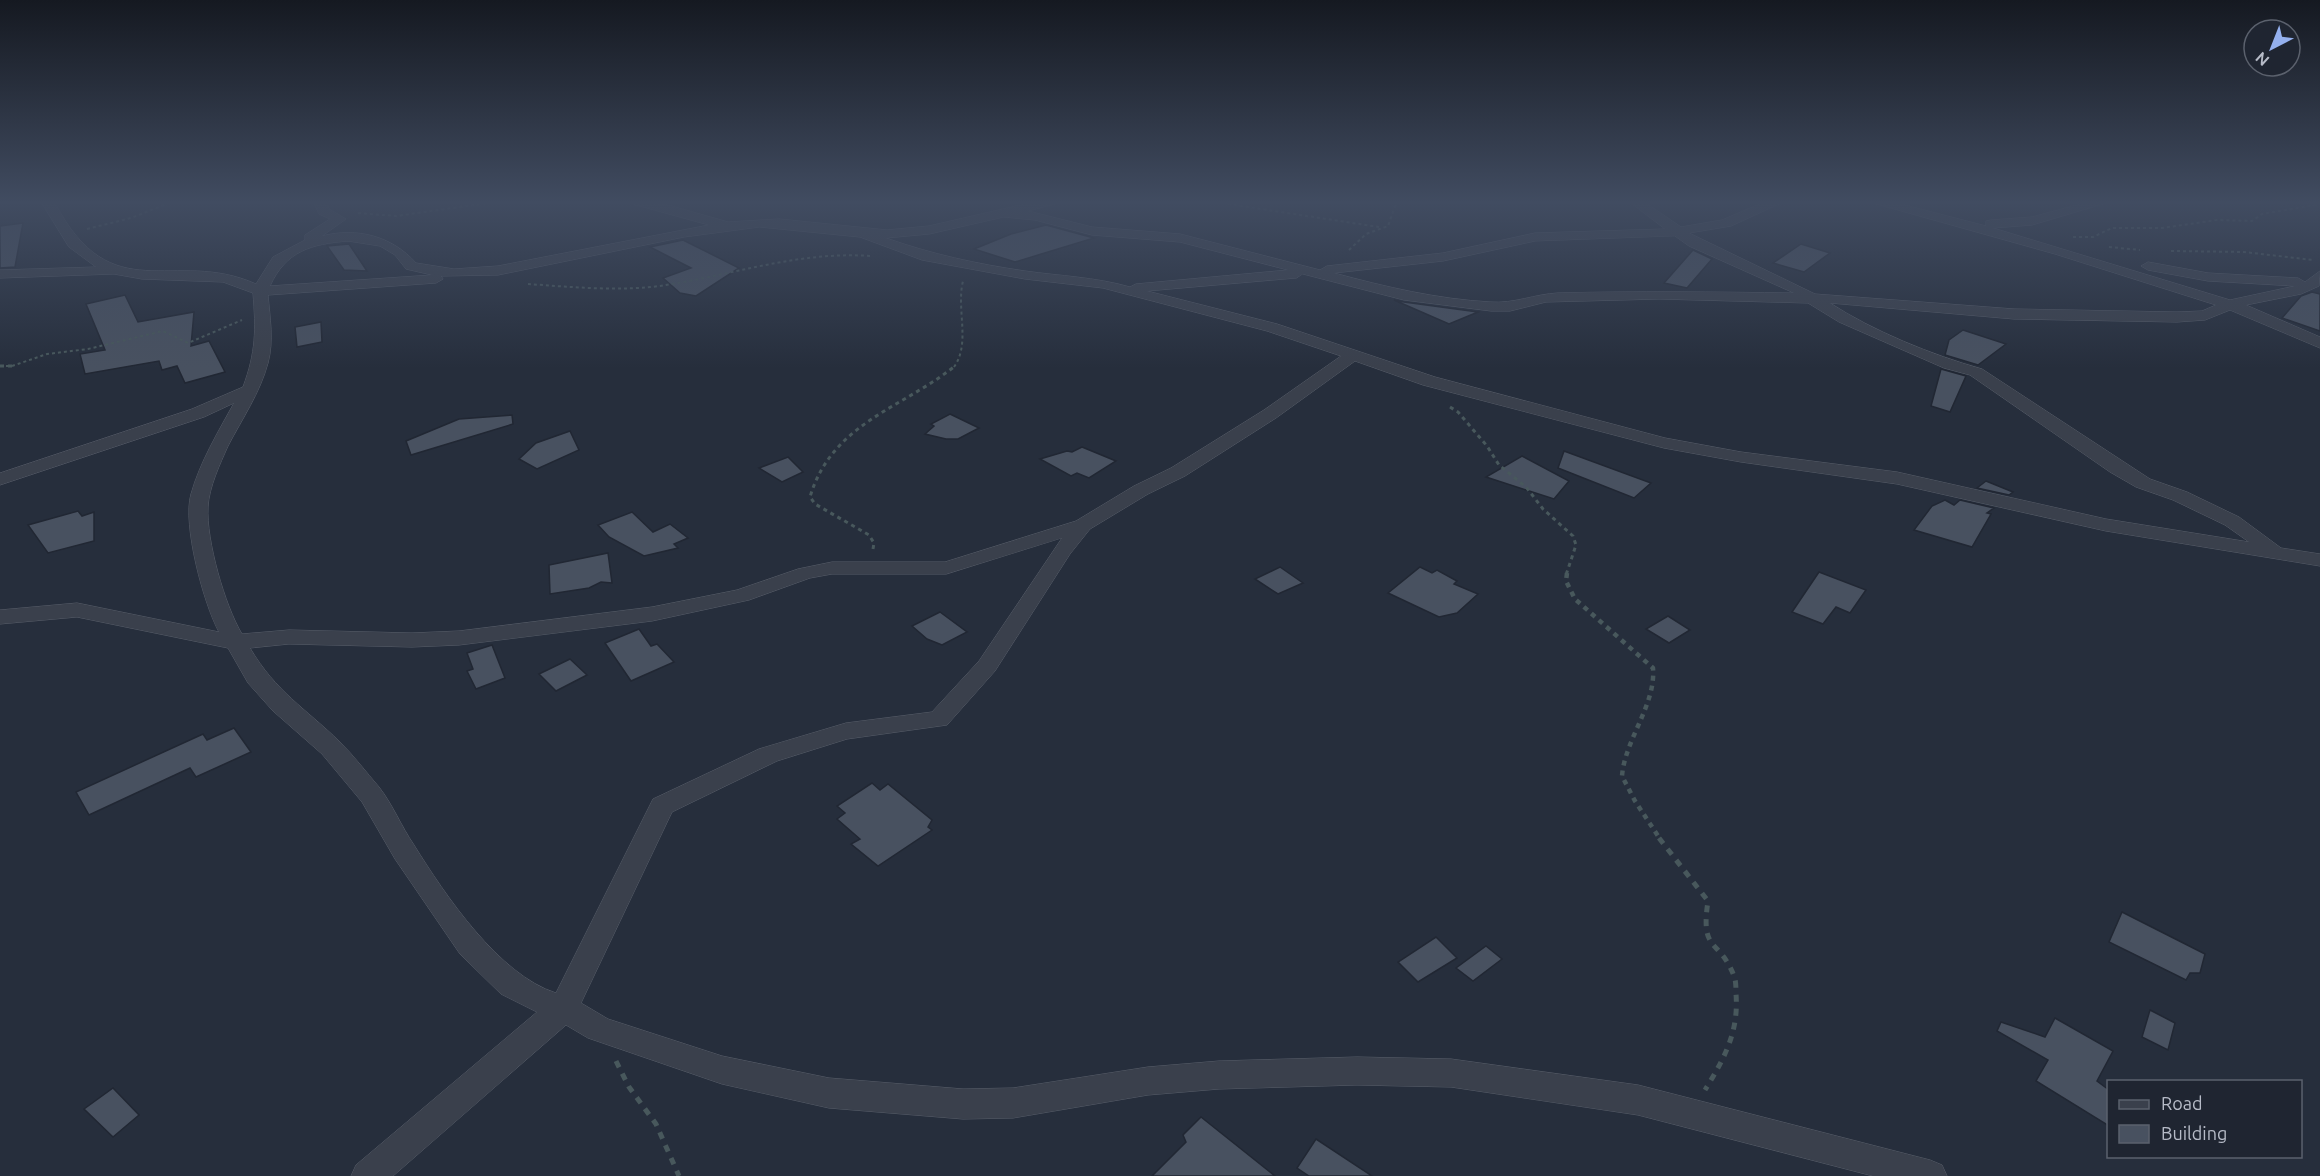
<svg xmlns="http://www.w3.org/2000/svg" width="2320" height="1176" viewBox="0 0 2320 1176" font-family="Ubuntu,sans-serif">
<style>
.building{fill:#485160;stroke:#212733;stroke-width:1.5}
.lines{fill:none;stroke-linecap:round;stroke-linejoin:round}
.street-casing{stroke:#585e6a;stroke-width:1}
.path-far3{stroke:#48585c;stroke-width:2;stroke-dasharray:3 3;stroke-linecap:butt}
.path-far2{stroke:#48585c;stroke-width:3;stroke-dasharray:4 4;stroke-linecap:butt}
.path-far1{stroke:#48585c;stroke-width:4.5;stroke-dasharray:5 5;stroke-linecap:butt}
.path{stroke:#48585c;stroke-width:5;stroke-dasharray:7 7;stroke-linecap:butt}
.street{fill:#3a404c;fill-rule:evenodd}
</style>
<rect width="100%" height="100%" fill="#262e3c"/>
<!-- building -->
<g class="building">
<path d="M23 223 15 267 0 268V226Z"/>
<path d="M1046 225 1094 238 1015 262 974 249 1011 234Z"/>
<path d="M683 240 739 268 696 296 680 293 663 278 691 268 650 247Z"/>
<path d="M349 244 367 271 344 270 327 246Z"/>
<path d="M1801 244 1830 253 1804 272 1773 263Z"/>
<path d="M1693 250 1712 259 1687 288 1664 283Z"/>
<path d="M2312 292 2320 294V331L2282 318 2301 296Z"/>
<path d="M125 295 138 322 194 312 191 346 209 341 225 372 185 383 177 366 162 370 159 361 85 374 80 354 105 350 86 304Z"/>
<path d="M1394 300 1404 302 1478 312 1449 324Z"/>
<path d="M321 322 322 342 297 347 295 327Z"/>
<path d="M1963 330 2006 344 1978 365 1945 355 1949 340Z"/>
<path d="M1941 369 1966 376 1950 412 1931 406Z"/>
<path d="M950 414 979 428 958 439H946L925 434 934 426 931 424Z"/>
<path d="M512 415 513 424 411 455 406 441 459 419Z"/>
<path d="M570 431 579 450 537 469 519 459 536 443Z"/>
<path d="M1082 447 1116 461 1089 478 1077 473 1071 476 1040 459 1067 451 1072 452Z"/>
<path d="M1564 451 1651 483 1634 498 1558 468Z"/>
<path d="M1522 456 1569 481 1554 499 1486 477Z"/>
<path d="M788 457 803 472 782 482 759 468Z"/>
<path d="M1986 481 2013 492 2009 495 1977 488Z"/>
<path d="M1945 500 1954 505 1960 500 1994 508 1987 513 1991 514 1972 547 1914 530 1932 506Z"/>
<path d="M78 511 82 516 94 512V541L48 553 28 525Z"/>
<path d="M632 512 653 532 670 524 688 538 674 544 678 548 644 556 609 537 598 525Z"/>
<path d="M608 553 612 583 601 582 589 588 550 594 549 565Z"/>
<path d="M1280 567 1303 583 1278 594 1255 579Z"/>
<path d="M1420 567 1432 573 1437 570 1457 581 1454 584 1478 594 1457 613 1439 617 1388 593Z"/>
<path d="M1819 572 1866 590 1850 613 1836 607 1823 624 1792 612Z"/>
<path d="M940 612 967 632 942 645 927 639 912 626Z"/>
<path d="M1668 616 1690 630 1669 643 1646 629Z"/>
<path d="M639 629 651 646 657 644 674 662 631 681 605 643Z"/>
<path d="M492 645 505 678 476 689 467 671 473 669 467 653Z"/>
<path d="M570 659 587 675 556 691 539 674Z"/>
<path d="M234 728 251 752 196 777 190 768 89 815 76 792 203 734 207 740Z"/>
<path d="M872 783 880 790 888 784 932 820 928 827 932 830 878 866 851 844 860 839 837 819 845 813 837 806Z"/>
<path d="M2122 912 2205 954 2200 973H2190L2186 980 2109 942Z"/>
<path d="M1436 937 1457 958 1418 982 1398 962Z"/>
<path d="M1486 946 1502 959 1473 981 1456 968Z"/>
<path d="M2150 1010 2175 1023 2168 1050 2142 1037Z"/>
<path d="M2055 1018 2113 1051 2097 1081 2109 1090V1126L2036 1081 2048 1060 1997 1031 2001 1022 2045 1037Z"/>
<path d="M113 1088 139 1115 113 1137 84 1109Z"/>
<path d="M1201 1117 1275 1176H1152L1186 1142 1183 1135Z"/>
<path d="M1316 1139 1372 1176H1309L1297 1168Z"/>
</g>
<g class="lines">
<!-- street casing -->
<g class="street-casing">
<path id="street" d="M42 203H55C112 312 173 247 256 284L273 257 305 240V235L330 219 319 214 314 203H327L329 209 346 219 322 236C357 227 392 236 416 263L454 269 498 266 709 225 629 203 668 205 728 222 779 219 887 230 929 226 1029 203H1058L1028 211 1092 227 1180 234 1320 270 1327 266 1443 253 1535 233 1665 229 1631 203H1646L1681 227 1722 220 1762 203H1781L1731 226 1689 233 1815 294 2014 309 2177 312 2202 311 2216 305 2055 254 1873 203H1897L1986 226V221L1991 220 2032 217 2084 203H2106L2032 225 1993 228 2230 300 2295 286 2208 281 2148 270 2141 266 2148 262 2208 273 2298 278 2305 282 2320 271 2319 286 2301 294 2246 305 2320 337V348L2230 310 2205 320 2177 322 2014 319 1830 303C1873 331 1932 355 1982 369L2150 479 2187 492 2239 517 2281 548 2320 554V566L2106 531 1897 484 1741 462 1664 448 1423 385 1355 361 1276 418 1185 476 1148 494 1090 529 1070 554 995 671 947 725 847 739 777 761 672 812 581 1003 608 1019 722 1056 829 1078 963 1089 1013 1088 1148 1067 1219 1061 1357 1057 1451 1059 1638 1085 1930 1160 1942 1165 1947 1176H1873L1638 1115 1451 1087 1357 1085 1219 1089 1148 1095 1013 1118 963 1119 829 1108 722 1084 588 1038 566 1025 393 1176H351L356 1165 537 1012 501 994 460 954 395 859 362 802 322 754 273 711 248 683 228 648 77 617 0 624V610L77 603 219 632C204 605 182 524 191 494 200 462 218 432 234 403L204 417 0 485V473L192 409 243 387C256 352 256 330 253 293L223 282 142 279 114 274 0 278V270L96 267 69 247ZM1004 217 1035 220 1092 235 1180 242 1288 270 1136 284 1130 287C1095 277 1060 276 1025 271 977 264 931 254 886 238L929 234ZM760 227 860 237 922 260 1025 279 1103 288 1267 331 1341 356 1264 410 1171 468 1134 486 1076 521 945 562H832L798 569 737 590 652 607 459 631 412 633 289 630 242 634C225 606 206 540 208 507 209 487 220 464 228 446 242 419 260 393 268 363 274 341 270 318 268 295L436 283 443 279 441 276 498 275 684 237ZM1675 236 1689 246 1794 293C1715 292 1637 291 1558 293 1535 294 1514 304 1490 302 1437 299 1386 287 1334 273L1443 261 1535 241ZM348 241 380 246 395 255 406 269 432 275 270 286C286 251 311 244 348 241ZM1303 274 1404 300 1491 311H1510L1546 302 1659 299 1808 303 1839 322 1944 368 1970 375 2110 472 2136 487 2173 500 2225 525 2249 542 2106 519 1897 472 1741 452 1665 438 1435 377 1277 324 1147 291 1296 278ZM1062 538 979 661 932 712 846 723 759 749 653 799 556 993C499 975 445 895 414 845 401 826 393 805 379 787 366 772 354 756 340 742 305 708 276 692 250 648L289 644 412 647 459 645 652 621 749 600 810 578 832 574H946Z"/>
</g>
<!-- path-far3 -->
<g class="path-far3">
<path d="M1222 203 1379 227"/>
<path d="M358 213 396 216 488 203"/>
<path d="M87 229 131 218 169 203"/>
<path d="M2073 237H2093L2112 228H2162L2217 220 2252 221 2262 214 2320 204"/>
<path d="M2109 247 2140 250"/>
<path d="M1349 250 1366 234 1388 226 1396 203"/>
<path d="M2171 251 2244 252 2313 260"/>
<path d="M528 284C570 287 625 292 666 285 736 274 800 251 871 256"/>
<path d="M0 366H12L47 354 88 349 163 331 188 343 242 320"/>
<path d="M954 367C971 343 956 309 963 281"/>
</g>
<!-- path-far2 -->
<g class="path-far2">
<path d="M0 366H13"/>
<path d="M1450 407 1458 412 1487 446 1499 465 1526 487 1543 509 1573 536 1576 545 1566 575"/>
<path d="M873 549 874 543 869 535 815 504 810 497C832 423 901 409 955 366"/>
</g>
<!-- path-far1 -->
<path class="path-far1" d="M1567 573 1566 581 1575 599 1653 668C1656 705 1625 739 1622 776L1635 801 1660 839"/>
<!-- path -->
<g class="path">
<path d="M1659 838 1708 901C1700 954 1719 937 1734 976 1736 981 1736 988 1736 994 1739 1032 1724 1059 1705 1090"/>
<path d="M616 1061 629 1087 656 1124 679 1176"/>
</g>
<!-- street -->
<use href="#street" class="street"/>
</g>
<!-- sky -->
<linearGradient id="sky" x2="0" y2="1"><stop stop-color="#151921"/><stop offset="0.55" stop-color="#414c61"/><stop offset="1" stop-color="#414c61" stop-opacity="0"/></linearGradient>
<rect width="2320" height="368" fill="url(#sky)"/>
<!-- legend -->
<rect x="2107" y="1080" width="195" height="78" fill="#1f2531" stroke="#5b616d" stroke-width="1.5"/>
<rect x="2119" y="1100" width="30" height="9" fill="#3a404c" stroke="#5b616d" stroke-width="1.5"/>
<text x="2161" y="1110" font-size="18" fill="#b6bbc7">Road</text>
<rect x="2119" y="1125" width="30" height="18" fill="#485160" stroke="#5b616d" stroke-width="1.5"/>
<text x="2161" y="1140" font-size="18" fill="#b6bbc7">Building</text>
<!-- north arrow -->
<g transform="translate(2272 48) rotate(222)"><circle r="28" fill="#1f2531" stroke="#5b616d" stroke-width="1.5"/>
<path d="M0-4.5L10 22L0 15L-10 22Z" fill="#94b0ee"/>
<text y="-9" font-size="16" font-weight="bold" text-anchor="middle" fill="#b6bbc7">N</text>
</g>
</svg>
